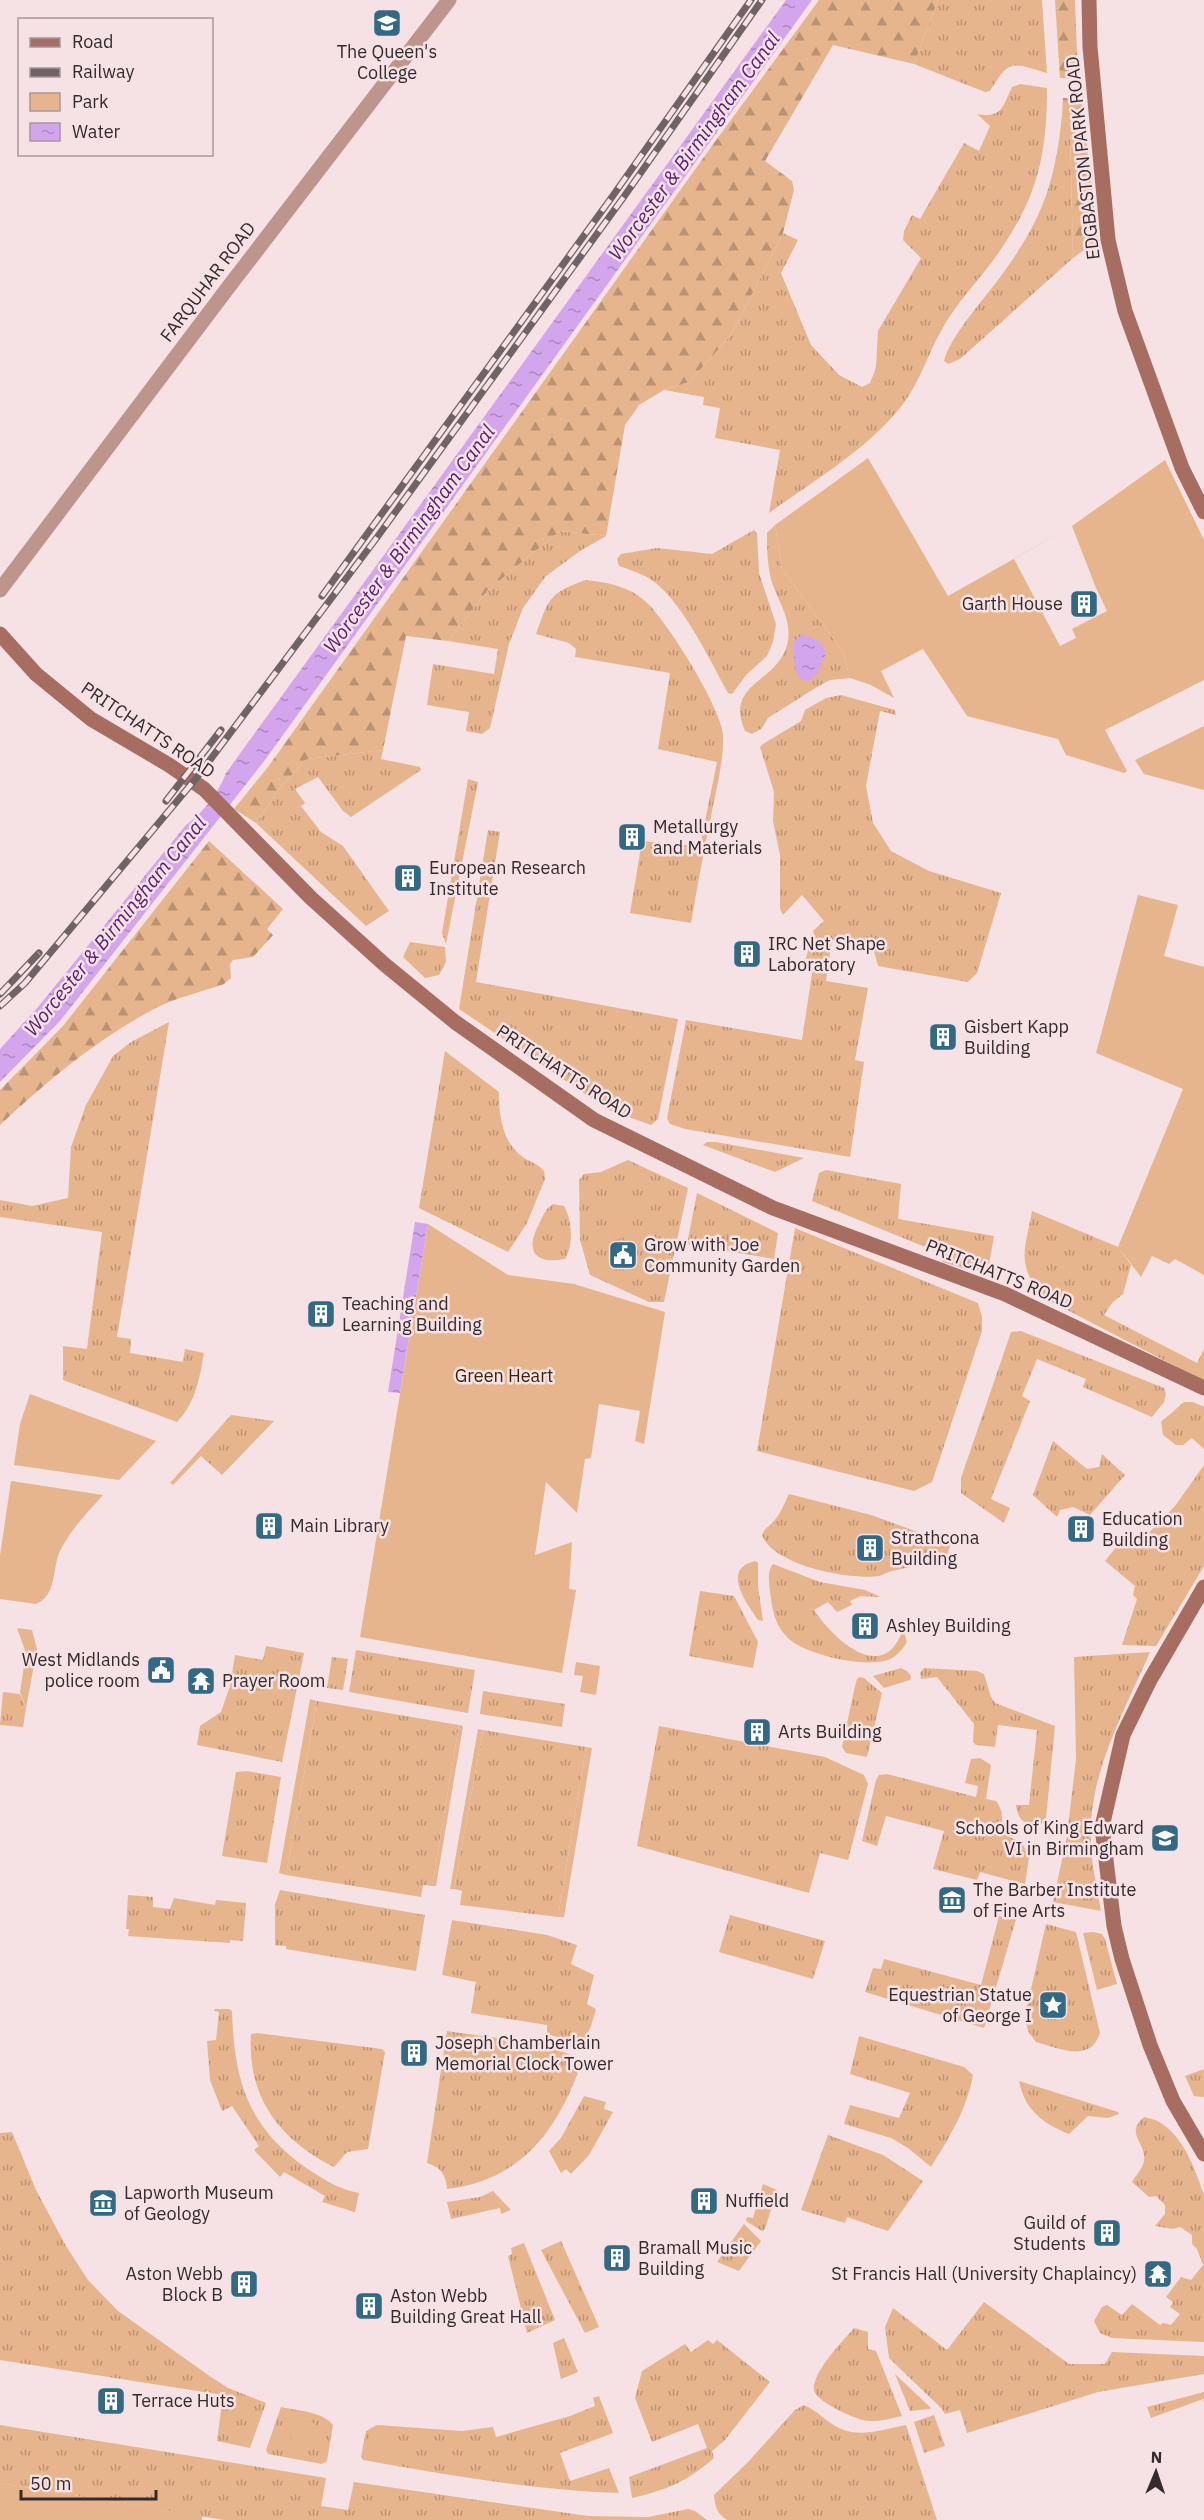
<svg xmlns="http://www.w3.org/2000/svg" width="1204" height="2520" viewBox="0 0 1204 2520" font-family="'IBM Plex Sans',sans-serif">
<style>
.grass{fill:url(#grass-tufts)}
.forest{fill:url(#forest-firs)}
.green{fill:#e6b58d;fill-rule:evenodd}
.water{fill:url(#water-ripples)}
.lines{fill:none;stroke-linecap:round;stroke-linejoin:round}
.street{stroke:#bd958c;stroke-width:15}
.secondary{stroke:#a66d60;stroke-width:15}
.rail-casing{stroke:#6f6365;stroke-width:7}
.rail{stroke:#f6e1e4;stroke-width:4.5;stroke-dasharray:14;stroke-linecap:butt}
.labels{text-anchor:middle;stroke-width:5;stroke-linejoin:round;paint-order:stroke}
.poi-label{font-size:18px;fill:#332b2d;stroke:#f6e1e4;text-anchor:start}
.street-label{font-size:18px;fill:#332b2d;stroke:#f6e1e4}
.park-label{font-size:18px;fill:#3d2207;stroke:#f6e1e4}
.water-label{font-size:20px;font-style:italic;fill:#571e72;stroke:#f6e1e4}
</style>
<defs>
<pattern id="grass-tufts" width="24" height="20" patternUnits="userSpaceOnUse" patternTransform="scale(1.5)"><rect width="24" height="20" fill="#e6b58d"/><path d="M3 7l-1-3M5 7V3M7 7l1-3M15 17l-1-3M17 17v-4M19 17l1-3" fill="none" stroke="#bb9374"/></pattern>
<pattern id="forest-firs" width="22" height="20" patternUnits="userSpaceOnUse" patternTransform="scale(1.5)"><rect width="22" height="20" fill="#e6b58d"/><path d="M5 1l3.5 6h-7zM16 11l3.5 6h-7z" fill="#bb9374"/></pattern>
<pattern id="water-ripples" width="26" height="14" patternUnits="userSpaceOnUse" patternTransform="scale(1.5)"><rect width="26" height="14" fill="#d3a5ed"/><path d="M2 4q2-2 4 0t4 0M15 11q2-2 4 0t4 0" fill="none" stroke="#ac87c0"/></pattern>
</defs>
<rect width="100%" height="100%" fill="#f6e1e4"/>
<!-- grass -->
<g class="grass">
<path d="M938 0H1042L1047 73C1012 63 1010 58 990 91L985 92 914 64Z"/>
<path d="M1020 84 1047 88C1047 157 1037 198 997 255 982 276 964 295 950 316 930 345 922 381 900 408 865 451 813 481 769 513L780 450 715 438 720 408 703 405 704 397 664 390 689 382 731 335 783 233 798 240 781 273 811 345 839 375 862 387 870 383 876 368 878 331 921 258 903 240 904 231 912 215 920 219 964 143 979 151 990 126 977 114C1002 119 1003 106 1012 87Z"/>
<path d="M1062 115 1070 125 1073 258 960 359 948 364 944 361C950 336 985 298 1001 276 1042 220 1055 184 1062 115Z"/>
<path d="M775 525 782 569 843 652 850 678 830 680 817 687 768 718 761 729 752 734 745 731C724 683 777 683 787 645 794 618 775 599 770 575 767 561 767 547 767 533Z"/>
<path d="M754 530 757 533 759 573 776 624 773 642 767 656 746 675 732 694 728 693C710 661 679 593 645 576 637 572 628 569 619 566L617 559 621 554 657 548 712 554Z"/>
<path d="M560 531 606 536 580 551 546 576 523 608 509 644 490 728 482 734 466 731 469 712 427 705 433 664 494 674 498 649 448 641 488 590Z"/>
<path d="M586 580C607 582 630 587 645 601 666 619 722 709 723 735 724 762 716 789 711 816 704 851 697 887 691 923L630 913 642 841 700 846 717 762 658 749 670 673 575 657 576 649 569 643 536 634C549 598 549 593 586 580Z"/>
<path d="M841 695 895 710 896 715 880 711 866 786 873 823 891 851 929 871 1001 893 977 973 968 982 878 966 873 947 832 940 826 981 868 988 855 1060 864 1062 850 1157 685 1129 670 1124 667 1118 686 1020 802 1040 814 960 806 959 810 941 816 940 813 931 824 921 802 895 783 915 780 909V855L773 821 774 792 760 747 763 744 801 721 805 710 826 698Z"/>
<path d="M383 750 381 759 420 767 421 770 351 817 343 811 318 777 295 789 305 803 301 806 321 832 343 846 389 911 366 926 256 823 282 785 307 759Z"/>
<path d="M468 779 478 782 446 944 442 933Z"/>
<path d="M488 830 500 832 476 982 678 1019 658 1119 651 1125 609 1110 459 1009Z"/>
<path d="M410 942 445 947 446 962 439 975 425 978 403 957Z"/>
<path d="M169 1022 117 1337 131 1339 130 1353 183 1362 185 1349 204 1353C199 1380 196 1402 177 1422L63 1380V1346L87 1349 102 1232 0 1217V1200L32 1206 68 1198 71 1147 86 1105 113 1056 131 1042Z"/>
<path d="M445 1051 499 1092C499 1116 502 1143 524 1158 531 1162 538 1164 544 1171L545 1179 527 1223 508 1252 419 1208Z"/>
<path d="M707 1142H716L804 1158 775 1172 703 1145Z"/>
<path d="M628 1160 688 1188 664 1302H649L590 1275 580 1240 579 1180 584 1174 601 1172Z"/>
<path d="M826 1170 901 1184 898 1219 994 1236 988 1270H970L942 1262 945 1255 812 1201 819 1173Z"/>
<path d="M697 1193 778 1233 774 1259 687 1244Z"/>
<path d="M553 1204 564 1206C572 1220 574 1245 565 1259 534 1265 525 1250 539 1224 543 1216 545 1209 553 1204Z"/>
<path d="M1032 1211 1118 1247 1131 1265 1123 1294 1112 1303 1104 1315 1197 1363 1204 1349V1381L1042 1297C1016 1262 1025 1250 1032 1211Z"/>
<path d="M795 1228 978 1303 982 1317V1331L932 1482 914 1491 757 1451Z"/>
<path d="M1021 1331 1164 1388 1166 1394 1164 1402 1152 1417 1083 1387 1086 1379 1037 1359 1022 1396 1030 1401 991 1499 1010 1508 1004 1523 961 1493V1478L1011 1332Z"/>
<path d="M1184 1402H1193L1204 1407V1449L1192 1438 1183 1445H1176L1163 1435 1161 1422Z"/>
<path d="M231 1415 274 1421 222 1475 201 1456 173 1485 170 1483Z"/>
<path d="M1053 1441 1087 1469 1099 1467 1102 1454 1125 1475 1090 1515 1073 1507 1060 1510 1057 1517 1033 1495Z"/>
<path d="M1204 1465V1566L1156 1646 1122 1645 1137 1599 1133 1595 1135 1586 1105 1561 1126 1535 1142 1540 1175 1506Z"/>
<path d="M789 1494 871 1515 951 1544 946 1557 942 1561C925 1565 908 1567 892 1571 887 1572 883 1575 879 1576 849 1580 774 1566 762 1535 765 1528 767 1528 771 1524 780 1516 784 1504 789 1494Z"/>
<path d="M756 1561 758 1563V1586L763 1621 758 1620C747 1603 720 1568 756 1561Z"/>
<path d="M773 1564 820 1582 865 1590 881 1597 861 1596 850 1601 852 1605 837 1612 828 1602 814 1610C834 1640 884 1686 903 1629L907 1642C902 1650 897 1656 888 1660 865 1668 804 1655 787 1637 774 1624 772 1608 770 1591 769 1582 767 1571 773 1564Z"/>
<path d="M700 1591 734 1596 758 1642 753 1668 689 1656Z"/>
<path d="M266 1646 304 1653 282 1762 197 1745 200 1726 221 1712 230 1686 235 1655 263 1660Z"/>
<path d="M356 1650 475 1670 468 1713 349 1692Z"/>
<path d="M1150 1652C1127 1706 1093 1765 1091 1825 1089 1854 1096 1883 1101 1911L1053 1902 1067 1836 1076 1759 1074 1657Z"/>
<path d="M332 1657 348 1659 343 1690 327 1688Z"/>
<path d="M901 1668 907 1671 911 1676 910 1680 884 1688 873 1676Z"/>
<path d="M924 1668 977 1671 984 1674 991 1697 995 1703 1055 1726 1046 1818 1044 1823C1027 1827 1018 1822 1016 1805H1029L1037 1730 998 1725 995 1747 976 1745 973 1742 974 1724 937 1677 921 1679 920 1673Z"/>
<path d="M860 1677 864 1678 882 1693 867 1757 846 1753 842 1747 855 1686 857 1679Z"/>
<path d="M483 1691 565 1704 562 1727 480 1714Z"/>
<path d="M3 1692 20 1694 26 1708 23 1727 0 1725Z"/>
<path d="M317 1701 459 1725 432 1886 423 1885 421 1897 286 1875Z"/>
<path d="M659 1726 825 1757 864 1775 868 1784 848 1860 820 1853 809 1893 637 1846Z"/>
<path d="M483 1730 586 1747 558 1917 460 1905 462 1891 454 1889Z"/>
<path d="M980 1758 991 1765 986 1799 996 1801C1011 1820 989 1832 1022 1842L1029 1858 1025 1884 980 1872 977 1880 933 1869 944 1831 886 1816 877 1846 862 1841 876 1780 879 1775 887 1774 976 1797 978 1786 965 1783 971 1759Z"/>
<path d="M247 1771 281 1777 267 1863 222 1856 236 1772Z"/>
<path d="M280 1890 425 1915 416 1971 286 1949V1946L275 1945V1904Z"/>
<path d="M128 1895 153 1897V1907L170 1909 174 1898 215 1905 216 1900 246 1903 243 1941 230 1940V1943L128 1936 129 1929H126Z"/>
<path d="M1009 1914 1017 1916 984 2028 865 1992 873 1968 881 1969 884 1959 981 1985 999 1916 1007 1918Z"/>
<path d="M730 1915 825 1941 813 1979 719 1952Z"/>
<path d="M452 1920 547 1935 577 1945 571 1964 594 1975 587 2004 596 2009C585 2048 584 2045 547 2034V2025L471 2013 476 1982 442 1975Z"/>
<path d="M1046 1924 1076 1932 1100 2033C1090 2064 1059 2048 1036 2042L1028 2031 1025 2015Z"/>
<path d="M1093 1932 1102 1934 1105 1939 1117 1984 1097 1990 1083 1933Z"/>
<path d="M215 2009H229L232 2011C234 2079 247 2126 305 2167 323 2179 338 2189 359 2193L355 2212 322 2202 325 2196 284 2172 280 2177 254 2150 259 2146 232 2106 222 2111 210 2080 207 2041 216 2040 219 2012 214 2011Z"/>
<path d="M447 2031C477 2036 562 2043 582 2062 558 2129 523 2180 447 2189 446 2175 441 2167 427 2163Z"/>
<path d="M257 2033 382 2049 385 2052 368 2149 347 2152 334 2167C279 2139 247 2097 251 2034Z"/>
<path d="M859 2036 964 2067 973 2075C967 2109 949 2138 931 2167L908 2148 891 2138 844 2124 850 2105 899 2118 910 2093 850 2074Z"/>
<path d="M1204 2069V2097L1194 2096 1185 2076Z"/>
<path d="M1019 2081 1118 2112 1119 2114 1108 2118 1088 2116 1069 2134C1042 2123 1025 2110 1019 2081Z"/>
<path d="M584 2096 606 2102 604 2109 613 2112 589 2155 571 2174 566 2169 561 2173 549 2151 561 2138Z"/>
<path d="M1144 2117C1179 2122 1194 2166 1204 2195V2342L1112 2338 1100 2333 1094 2321 1102 2307 1107 2305 1122 2315 1132 2304 1160 2325 1163 2323 1171 2325 1180 2314 1170 2307 1173 2302 1166 2297 1181 2277 1191 2280 1203 2265 1197 2249 1192 2244V2235L1180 2227 1173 2229 1155 2226 1165 2214V2205L1156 2196 1149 2197 1132 2182C1136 2175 1143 2168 1144 2161 1147 2143 1124 2134 1144 2117Z"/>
<path d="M12 2132 36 2190 66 2246 88 2280 118 2311 211 2377 228 2388 266 2403 250 2448 217 2441 223 2395 0 2360V2133Z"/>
<path d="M828 2135 883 2155 923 2181 888 2231 847 2217 845 2223 801 2210Z"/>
<path d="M763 2184 777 2190 765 2229 762 2231 746 2221 747 2217 753 2218Z"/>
<path d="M493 2191 511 2210 501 2214 500 2208 451 2219 447 2202 480 2197Z"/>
<path d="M744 2224 761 2241 739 2271 717 2262Z"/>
<path d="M561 2241 599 2327 585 2333 541 2250Z"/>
<path d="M524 2243 555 2320 527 2333 508 2256 512 2254 511 2248Z"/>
<path d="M984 2302 1069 2364H1105L1112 2352 1204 2356V2374L1098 2392 967 2433 960 2410 945 2414 941 2408 889 2358 885 2327 893 2308 947 2350Z"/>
<path d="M854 2328 868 2332V2349L876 2351 902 2416C892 2418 880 2422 869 2421 858 2421 816 2402 814 2390 812 2372 843 2341 854 2328Z"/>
<path d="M564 2338 578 2372 561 2379 553 2343Z"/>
<path d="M708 2340 713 2344 717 2340 770 2382 725 2440 712 2451 714 2458C688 2481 667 2490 632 2498L629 2477 707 2448 698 2424 652 2442 635 2398 642 2371 685 2344 691 2352Z"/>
<path d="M895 2374 931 2408 930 2409 910 2411Z"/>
<path d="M1204 2392V2402L1203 2399 1151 2418 1147 2407Z"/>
<path d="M599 2396 613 2433 560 2453 570 2481 609 2468 619 2493C532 2490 448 2475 363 2460L361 2457 366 2431 377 2425 462 2431 493 2427 496 2437 570 2416 595 2406 593 2398Z"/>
<path d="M804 2405C815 2410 822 2417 832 2424 855 2440 880 2430 906 2425L937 2520H727C717 2513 715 2507 714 2495L749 2461 795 2410Z"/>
<path d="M281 2407C298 2411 322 2411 333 2425L327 2461 322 2464 268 2454 266 2450Z"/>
<path d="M934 2415 945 2446 924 2453 914 2422Z"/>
<path d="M0 2425 326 2478 321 2506 348 2510 354 2482 588 2516 648 2517 688 2509 695 2511 707 2520H224L0 2483Z"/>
</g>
<!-- forest -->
<g class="forest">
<path d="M819 0H938L914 64 833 45 765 161 792 181 794 190 783 233 731 335 689 382 664 390 639 405 625 425 606 536 560 531 488 590 448 641 406 636 383 750 307 759 282 785 256 823 234 809 268 767 714 143Z"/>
<path d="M1055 0H1075L1078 79 1060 78Z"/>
<path d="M1063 98H1081L1098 240 1073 258 1070 125 1062 115Z"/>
<path d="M209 841 283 909 267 929 273 935 253 957 233 960 230 964 231 978 224 984C201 992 175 998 154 1009 97 1039 47 1081 0 1125V1090L63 1026Z"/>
</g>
<!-- green -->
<g class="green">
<path d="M868 458 948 596 1072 526 1165 460 1204 540V680L1105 730 1127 771 1124 773 1066 755 1058 739 967 716 923 649 881 671 894 698 871 685 850 678 843 652 782 569 775 525ZM1072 526 1096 588 1107 611 1072 629 1076 638 1060 646 1014 559Z"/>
<path d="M1204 726V790L1144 774 1135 760Z"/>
<path d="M1138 895 1178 905 1164 956 1204 967V1275L1175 1259 1169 1264 1152 1256 1141 1277 1118 1247 1183 1089 1096 1053Z"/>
<path d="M626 1203 630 1217 629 1236 615 1240 610 1205Z"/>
<path d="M428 1224 508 1275 574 1284 665 1312 644 1444 635 1441 640 1411 599 1404 591 1458 585 1459 577 1513 546 1482 535 1555 572 1542 569 1589 576 1590 562 1673 360 1637Z"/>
<path d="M30 1394 156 1441 119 1480 14 1465 20 1424Z"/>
<path d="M11 1481 103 1495C88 1512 70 1530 60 1551 52 1568 57 1596 36 1604L0 1599V1556Z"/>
<path d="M17 1628 32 1630 37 1649 26 1708 20 1692 26 1653Z"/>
<path d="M576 1662 600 1666 596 1695 580 1692 583 1676 574 1675Z"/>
<path d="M310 1699 317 1701 286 1875 279 1873Z"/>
<path d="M459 1725 463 1726 436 1886H432Z"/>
<path d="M478 1729 483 1730 454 1889H450Z"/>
<path d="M586 1747 592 1748 564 1917H558Z"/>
<circle cx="306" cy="2436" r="15"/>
<circle cx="380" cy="2447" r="15"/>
<path d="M0 2483 202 2516V2520H0Z"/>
</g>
<!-- water -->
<g class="water">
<path d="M786 0H812L265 760 60 1021 0 1082V1049L38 1007 186 825C203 813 219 792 226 773Z"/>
<path d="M802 635C815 638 822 640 826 654L817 674 809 681 802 680C792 669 794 656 794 641Z"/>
<path d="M415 1222 428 1224 400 1393 388 1392Z"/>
</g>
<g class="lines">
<!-- street -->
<path class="street" d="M0 590 227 289 449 0"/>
<!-- secondary -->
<g class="secondary">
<path d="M1089 0 1090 47 1108 240 1125 311 1182 468 1204 512"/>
<path d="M0 634 36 674 91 719 169 765 204 789 311 898 384 964 455 1022 594 1120 773 1208 1005 1294 1204 1388"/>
<path d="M1204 1587 1150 1680 1123 1735 1102 1827 1114 1926 1122 1959 1150 2045 1173 2101 1204 2154"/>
</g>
<!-- rail casing -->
<g class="rail-casing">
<g id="rail">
<path d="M322 596 612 197 751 0"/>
<path d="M166 801 221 730"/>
<path d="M0 994 39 953"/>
<path d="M0 1006 25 983 198 776 378 536 623 198 762 0"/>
</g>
</g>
<!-- rail -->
<use href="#rail" class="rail"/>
</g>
<!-- icons -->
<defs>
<g id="university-square" transform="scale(1.5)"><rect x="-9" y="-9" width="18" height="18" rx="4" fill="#326984" stroke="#f6e1e4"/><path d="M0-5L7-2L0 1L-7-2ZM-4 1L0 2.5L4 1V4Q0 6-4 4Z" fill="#fff"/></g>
<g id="building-square" transform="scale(1.5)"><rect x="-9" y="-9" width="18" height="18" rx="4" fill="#326984" stroke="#f6e1e4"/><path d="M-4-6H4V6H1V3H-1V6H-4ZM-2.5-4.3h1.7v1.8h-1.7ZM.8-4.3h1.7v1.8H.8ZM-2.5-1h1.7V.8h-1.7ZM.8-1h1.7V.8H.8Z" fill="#fff"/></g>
<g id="civic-square" transform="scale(1.5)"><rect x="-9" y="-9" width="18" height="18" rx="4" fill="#326984" stroke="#f6e1e4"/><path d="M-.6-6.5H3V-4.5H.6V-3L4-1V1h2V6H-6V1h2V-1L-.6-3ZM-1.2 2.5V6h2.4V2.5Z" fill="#fff"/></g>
<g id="temple-square" transform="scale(1.5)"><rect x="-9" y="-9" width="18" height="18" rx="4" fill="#326984" stroke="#f6e1e4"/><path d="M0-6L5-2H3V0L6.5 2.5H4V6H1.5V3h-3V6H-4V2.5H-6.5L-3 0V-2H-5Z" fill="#fff"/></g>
<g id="school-square" transform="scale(1.5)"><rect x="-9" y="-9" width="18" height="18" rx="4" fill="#326984" stroke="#f6e1e4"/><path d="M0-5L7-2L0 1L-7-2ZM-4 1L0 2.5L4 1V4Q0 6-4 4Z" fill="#fff"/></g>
<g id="museum-square" transform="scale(1.5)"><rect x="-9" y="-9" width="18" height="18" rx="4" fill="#326984" stroke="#f6e1e4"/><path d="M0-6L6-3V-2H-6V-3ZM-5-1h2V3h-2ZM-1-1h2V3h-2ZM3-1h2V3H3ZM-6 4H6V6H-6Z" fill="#fff"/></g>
<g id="sight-square" transform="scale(1.5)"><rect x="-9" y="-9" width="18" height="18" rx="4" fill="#326984" stroke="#f6e1e4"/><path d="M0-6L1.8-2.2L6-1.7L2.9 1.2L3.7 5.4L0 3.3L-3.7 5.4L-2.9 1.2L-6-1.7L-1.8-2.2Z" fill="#fff"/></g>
</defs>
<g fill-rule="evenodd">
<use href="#university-square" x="387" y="23"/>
<use href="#building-square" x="1084" y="604"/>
<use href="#building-square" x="632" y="837"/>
<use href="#building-square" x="408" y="878"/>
<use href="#building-square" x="747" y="954"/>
<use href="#building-square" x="943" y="1037"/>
<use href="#civic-square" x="623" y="1255"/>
<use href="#building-square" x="321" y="1314"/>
<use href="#building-square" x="269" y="1526"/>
<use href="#building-square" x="1081" y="1529"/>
<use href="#building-square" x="870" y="1548"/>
<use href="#building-square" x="865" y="1626"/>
<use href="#civic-square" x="161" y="1670"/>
<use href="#temple-square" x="201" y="1681"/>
<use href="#building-square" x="757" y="1732"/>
<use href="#school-square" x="1165" y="1838"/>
<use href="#museum-square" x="952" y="1900"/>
<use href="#sight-square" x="1053" y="2005"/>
<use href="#building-square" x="414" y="2053"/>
<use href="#building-square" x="704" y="2201"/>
<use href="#museum-square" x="103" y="2203"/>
<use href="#building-square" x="1107" y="2233"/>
<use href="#building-square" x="617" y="2258"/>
<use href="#temple-square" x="1158" y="2274"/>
<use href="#building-square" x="244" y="2284"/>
<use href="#building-square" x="369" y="2306"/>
<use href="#building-square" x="111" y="2401"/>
</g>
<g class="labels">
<!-- poi labels -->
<g class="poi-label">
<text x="387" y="58" text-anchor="middle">The Queen's<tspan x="387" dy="21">College</tspan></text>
<text x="1063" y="610" text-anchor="end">Garth House</text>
<text x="653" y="833">Metallurgy<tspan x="653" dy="21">and Materials</tspan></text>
<text x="429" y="874">European Research<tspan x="429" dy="21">Institute</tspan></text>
<text x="768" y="950">IRC Net Shape<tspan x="768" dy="21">Laboratory</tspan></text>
<text x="964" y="1033">Gisbert Kapp<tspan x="964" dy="21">Building</tspan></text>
<text x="644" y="1251">Grow with Joe<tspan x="644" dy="21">Community Garden</tspan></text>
<text x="342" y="1310">Teaching and<tspan x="342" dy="21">Learning Building</tspan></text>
<text x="1102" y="1525">Education<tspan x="1102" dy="21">Building</tspan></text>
<text x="290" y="1532">Main Library</text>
<text x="891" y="1544">Strathcona<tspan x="891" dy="21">Building</tspan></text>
<text x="886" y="1632">Ashley Building</text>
<text x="140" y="1666" text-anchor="end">West Midlands<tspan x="140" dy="21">police room</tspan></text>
<text x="222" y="1687">Prayer Room</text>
<text x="778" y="1738">Arts Building</text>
<text x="1144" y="1834" text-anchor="end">Schools of King Edward<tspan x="1144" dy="21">VI in Birmingham</tspan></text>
<text x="973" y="1896">The Barber Institute<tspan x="973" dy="21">of Fine Arts</tspan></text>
<text x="1032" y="2001" text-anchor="end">Equestrian Statue<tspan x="1032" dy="21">of George I</tspan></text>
<text x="435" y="2049">Joseph Chamberlain<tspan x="435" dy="21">Memorial Clock Tower</tspan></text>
<text x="124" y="2199">Lapworth Museum<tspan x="124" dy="21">of Geology</tspan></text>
<text x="725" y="2207">Nuffield</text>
<text x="1086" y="2229" text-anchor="end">Guild of<tspan x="1086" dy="21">Students</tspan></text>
<text x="638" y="2254">Bramall Music<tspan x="638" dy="21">Building</tspan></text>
<text x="223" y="2280" text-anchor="end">Aston Webb<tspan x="223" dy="21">Block B</tspan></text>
<text x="1137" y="2280" text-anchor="end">St Francis Hall (University Chaplaincy)</text>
<text x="390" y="2302">Aston Webb<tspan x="390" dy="21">Building Great Hall</tspan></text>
<text x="132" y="2407">Terrace Huts</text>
</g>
<!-- street labels -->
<g class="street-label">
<text transform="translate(1083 158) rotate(-96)" y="6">EDGBASTON PARK ROAD</text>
<text transform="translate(208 282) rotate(-53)" y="6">FARQUHAR ROAD</text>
<text transform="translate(148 730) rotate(34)" y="6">PRITCHATTS ROAD</text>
<text transform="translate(564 1072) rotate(33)" y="6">PRITCHATTS ROAD</text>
<text transform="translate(999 1274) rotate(22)" y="6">PRITCHATTS ROAD</text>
</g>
<!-- park labels -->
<g class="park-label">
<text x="504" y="1382">Green Heart</text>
</g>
<!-- water labels -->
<g class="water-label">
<text transform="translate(694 146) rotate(-54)" y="7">Worcester &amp; Birmingham Canal</text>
<text transform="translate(409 539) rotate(-54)" y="7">Worcester &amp; Birmingham Canal</text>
<text transform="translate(115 926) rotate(-51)" y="7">Worcester &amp; Birmingham Canal</text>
</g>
</g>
<!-- legend -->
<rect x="18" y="18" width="195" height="138" fill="#f6e1e4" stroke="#a8989b" stroke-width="1.5"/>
<rect x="30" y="38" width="30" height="9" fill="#a66d60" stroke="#a8989b" stroke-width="1.5"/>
<text x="72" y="48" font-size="18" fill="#332b2d">Road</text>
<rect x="30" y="68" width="30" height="9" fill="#6f6365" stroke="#a8989b" stroke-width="1.5"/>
<text x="72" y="78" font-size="18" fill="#332b2d">Railway</text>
<rect x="30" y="93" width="30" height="18" fill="#e6b58d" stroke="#a8989b" stroke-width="1.5"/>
<text x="72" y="108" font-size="18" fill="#332b2d">Park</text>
<rect x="30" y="123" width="30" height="18" fill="url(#water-ripples)" stroke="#a8989b" stroke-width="1.5"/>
<text x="72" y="138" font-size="18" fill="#332b2d">Water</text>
<!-- north arrow -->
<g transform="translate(1156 2472) rotate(2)" stroke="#f6e1e4" stroke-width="4.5" paint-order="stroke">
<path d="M0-4.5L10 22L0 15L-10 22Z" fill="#332b2d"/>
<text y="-9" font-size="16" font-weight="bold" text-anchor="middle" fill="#332b2d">N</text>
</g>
<!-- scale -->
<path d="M21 2490v9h135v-9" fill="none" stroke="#332b2d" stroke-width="3"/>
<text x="30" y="2490" font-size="18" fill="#332b2d" stroke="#f6e1e4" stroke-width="4.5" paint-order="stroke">50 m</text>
</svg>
